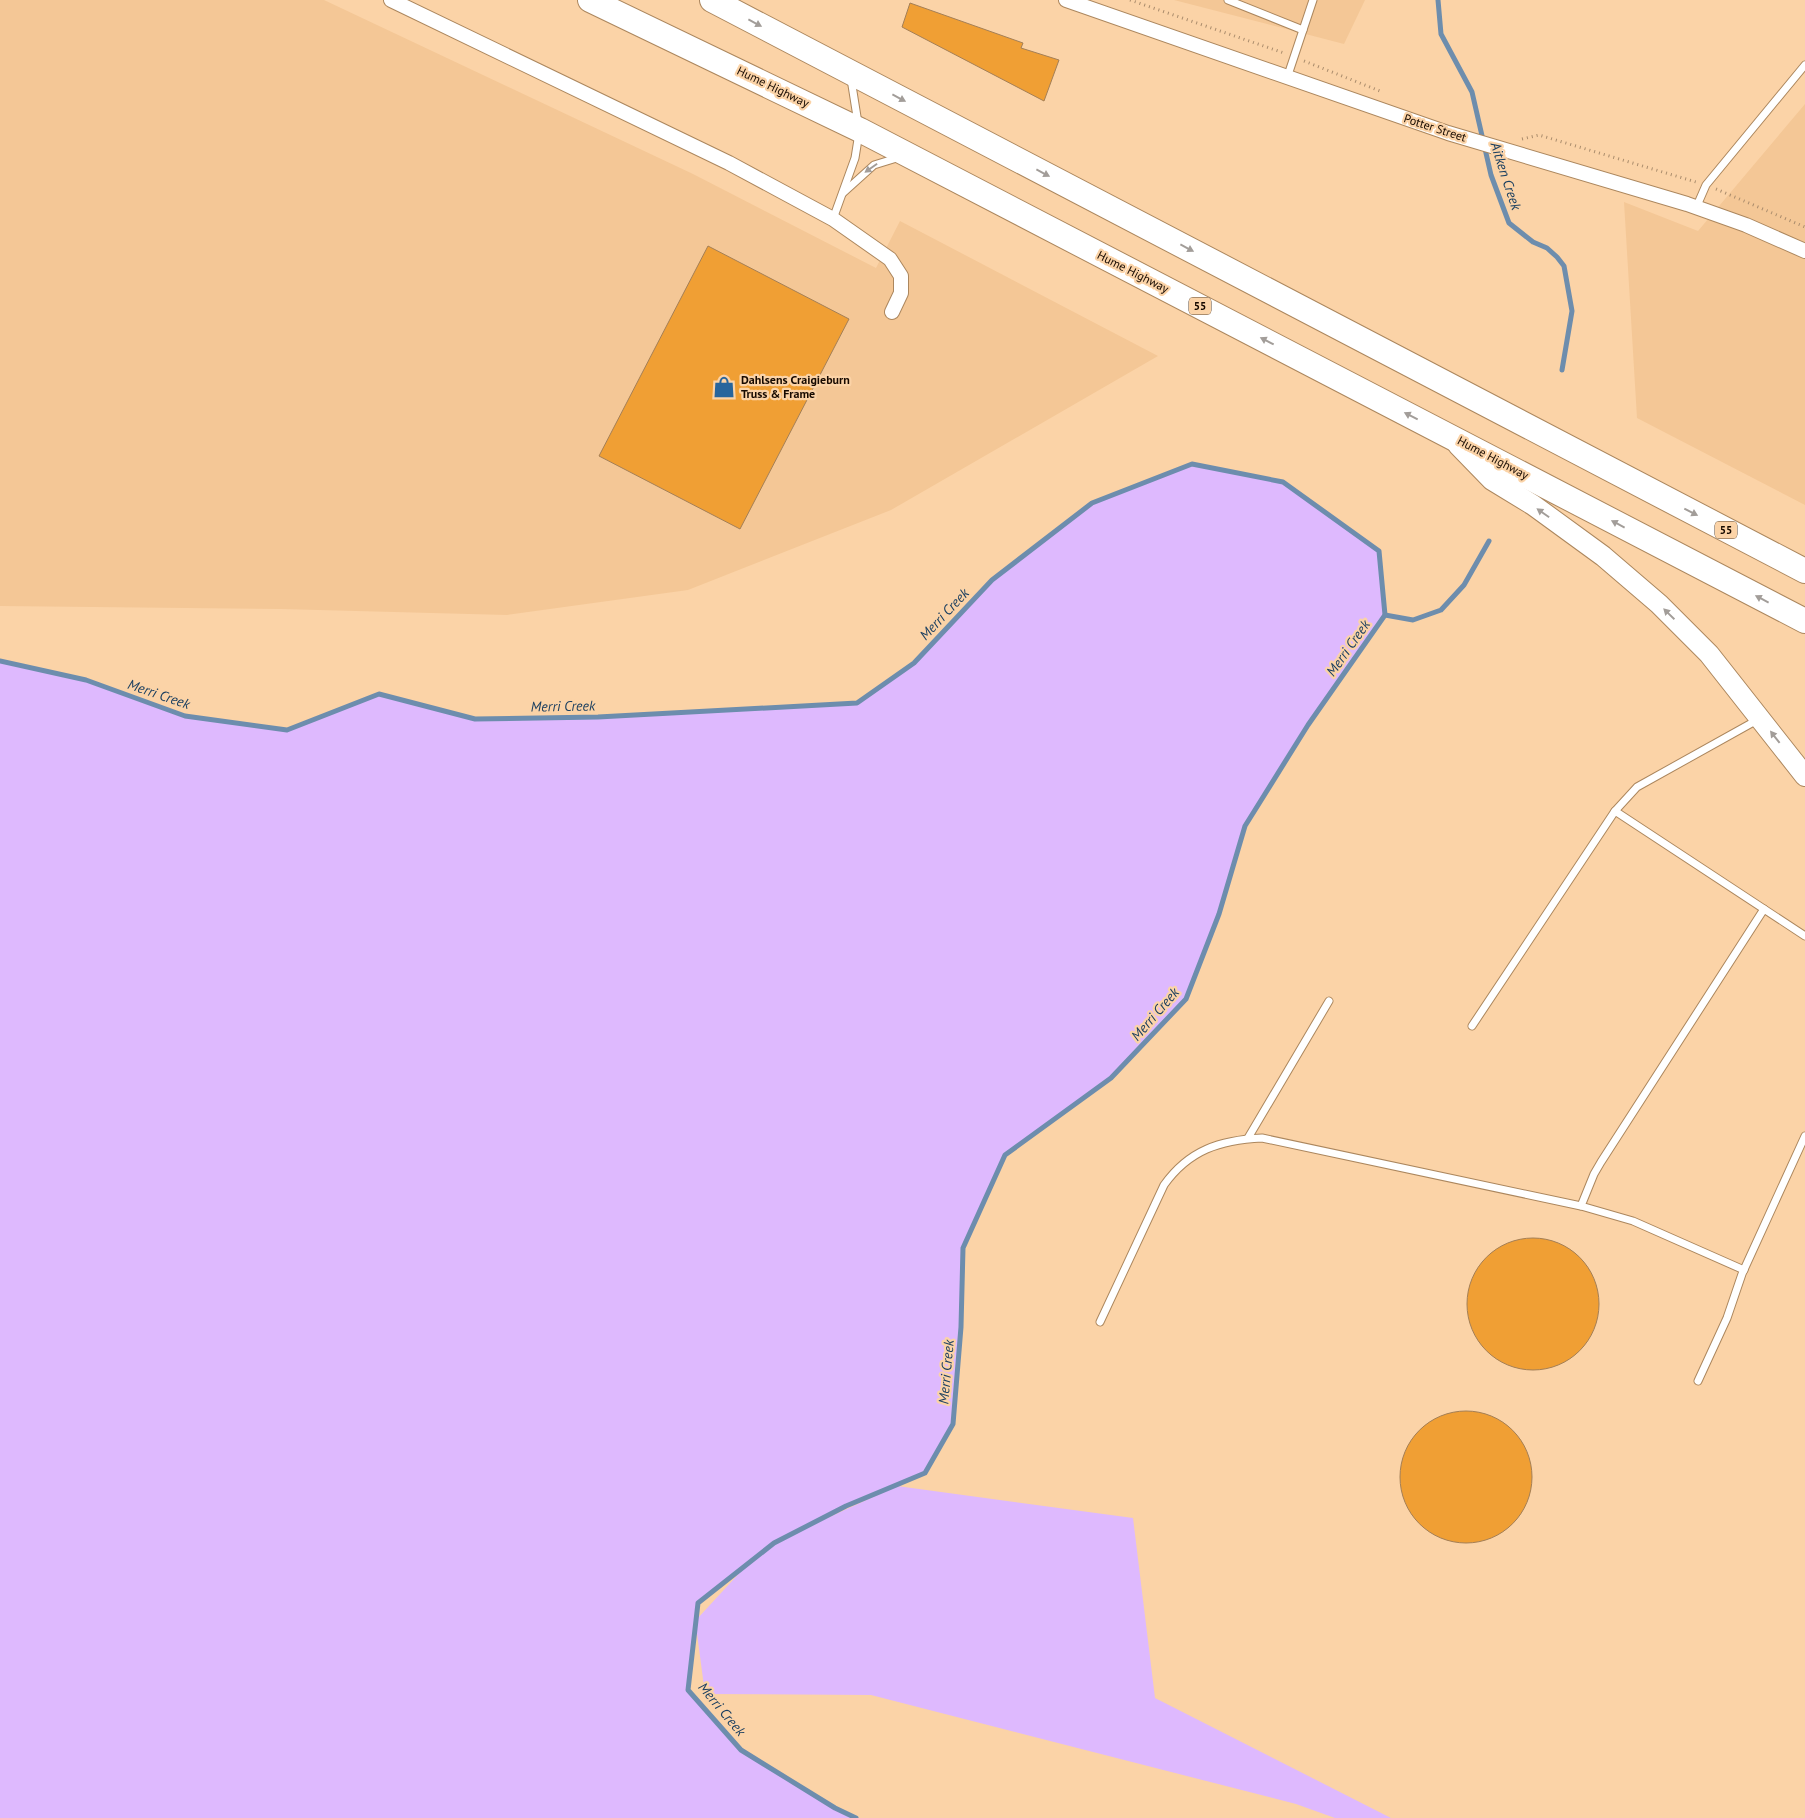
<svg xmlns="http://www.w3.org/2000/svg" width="1805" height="1818" viewBox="0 0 1805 1818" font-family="'PT Sans',sans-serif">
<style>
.built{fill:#f4c796}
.green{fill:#deb9fe;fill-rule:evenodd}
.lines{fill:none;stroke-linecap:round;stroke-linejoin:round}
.stream{stroke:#6d8dad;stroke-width:5}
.building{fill:#f09f34;stroke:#a47f56}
.service-casing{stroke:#ac875e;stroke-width:9}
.minor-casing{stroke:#ac875e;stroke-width:16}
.secondary-casing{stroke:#ac875e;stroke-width:22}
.trunk-casing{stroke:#ac875e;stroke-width:26}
.path{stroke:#aa8c6c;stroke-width:3;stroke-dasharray:1 4;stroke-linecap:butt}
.service{stroke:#fff;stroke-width:7}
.minor{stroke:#fff;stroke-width:14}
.secondary{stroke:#fff;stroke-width:20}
.trunk{stroke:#fff;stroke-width:24}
.oneway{fill:#a29d99}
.labels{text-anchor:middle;stroke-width:4.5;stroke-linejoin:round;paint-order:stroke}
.shield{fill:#fbd3a7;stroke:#5b4632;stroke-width:1}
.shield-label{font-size:11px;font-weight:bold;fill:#170a00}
.street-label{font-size:12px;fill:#170a00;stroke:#fbd3a7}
.poi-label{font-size:12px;font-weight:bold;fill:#170a00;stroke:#fbd3a7;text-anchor:start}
.water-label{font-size:14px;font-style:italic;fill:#1b3f60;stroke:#fbd3a7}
</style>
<rect width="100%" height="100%" fill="#fbd3a7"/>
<!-- built -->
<g class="built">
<path d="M0 0H324L693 174 876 268 900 221 1158 356 891 510 688 590 507 615 281 609 0 606Z"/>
<path d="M1174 0H1365L1344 44Z"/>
<path d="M1805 104V505L1637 418 1624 202 1698 231Z"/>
</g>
<!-- green -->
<path class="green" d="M1192 464 1283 482 1379 551 1385 615 1308 725 1245 826 1219 914 1186 999 1111 1078 1005 1155 963 1248 961 1327 953 1424 925 1473 846 1506 801 1530 897 1486 1133 1518 1155 1698 1391 1818H1335L1296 1804 871 1695 705 1694 696 1626 688 1690 741 1750 835 1808 856 1818H0V661L86 680 185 716 287 730 379 694 475 719 598 717 856 703 914 663 992 580 1092 503ZM743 1567 744 1568 697 1619 698 1603Z"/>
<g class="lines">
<!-- stream -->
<g class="stream">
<path d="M1438 0 1441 34 1472 92 1491 175 1509 223 1533 242 1547 248 1557 257 1564 266 1572 311 1562 370"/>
<path d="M1385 615 1413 620 1441 610 1464 585 1489 541"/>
<path d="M0 661 86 680 185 716 287 730 379 694 475 719 598 717 857 703 914 663 992 580 1092 503 1192 464 1283 482 1379 551 1385 615 1308 725 1245 826 1219 914 1186 999 1111 1078 1005 1155 963 1248 961 1327 953 1424 925 1473 846 1506 774 1543 698 1603 688 1690 741 1750 835 1808 856 1818"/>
</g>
</g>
<!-- building -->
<g class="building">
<path d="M910 3 1023 43 1021 48 1059 60 1044 101 902 27Z"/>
<path d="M708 246 849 319 740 529 599 456Z"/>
<circle cx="1533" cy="1304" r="66"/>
<circle cx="1466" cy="1477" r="66"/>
</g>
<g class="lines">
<!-- service casing -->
<g class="service-casing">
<g id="service">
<path d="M1228 0 1303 30"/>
<path d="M1287 78 1313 0"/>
<path d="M851 79 858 123"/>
<path d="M843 193 874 165 900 157"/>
<path d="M1696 208 1706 185 1805 65"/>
<path d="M833 219 855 158 859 133"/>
<path d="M1759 719 1637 787 1615 811 1805 936"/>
<path d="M1472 1026 1615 811"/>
<path d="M1248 1138 1329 1001"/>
<path d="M1744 1270 1633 1221 1581 1206 1594 1174 1601 1162 1764 909"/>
<path d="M1100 1322 1164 1185C1189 1150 1220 1140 1262 1138L1581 1206"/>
<path d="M1698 1381 1727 1318 1742 1274 1805 1136"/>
</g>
</g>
<!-- minor casing -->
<g class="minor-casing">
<g id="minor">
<path d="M391 0 729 163 833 219 890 259 901 276V293L892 312"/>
<path d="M1066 0 1448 133 1687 204 1746 225 1805 251"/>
</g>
</g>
<!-- secondary casing -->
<g class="secondary-casing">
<path id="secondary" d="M1458 445 1492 480 1533 505 1603 556 1659 604 1709 654 1805 776"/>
</g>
<!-- trunk casing -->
<g class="trunk-casing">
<g id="trunk">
<path d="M590 0 860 130 1805 621"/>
<path d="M712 0 1805 571"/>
</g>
</g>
<!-- path -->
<g class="path">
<path d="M1130 0 1284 53"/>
<path d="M1304 61 1380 91"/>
<path d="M1522 139 1539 135 1696 182"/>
<path d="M1716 189 1805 227"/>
</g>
<!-- service -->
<use href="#service" class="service"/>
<!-- minor -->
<use href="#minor" class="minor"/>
<!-- secondary -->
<use href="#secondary" class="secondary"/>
<!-- trunk -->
<use href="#trunk" class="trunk"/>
</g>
<!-- one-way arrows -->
<defs><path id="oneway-solid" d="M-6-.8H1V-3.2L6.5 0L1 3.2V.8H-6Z" transform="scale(1.25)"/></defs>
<g class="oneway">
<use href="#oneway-solid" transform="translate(755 23) rotate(28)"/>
<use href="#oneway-solid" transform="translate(899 98) rotate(28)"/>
<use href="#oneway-solid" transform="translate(871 168) rotate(145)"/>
<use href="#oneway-solid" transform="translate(1043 173) rotate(28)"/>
<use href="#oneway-solid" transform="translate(1187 248) rotate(28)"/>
<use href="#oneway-solid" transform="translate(1267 341) rotate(-153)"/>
<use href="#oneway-solid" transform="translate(1411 416) rotate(-153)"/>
<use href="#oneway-solid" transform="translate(1691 512) rotate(27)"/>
<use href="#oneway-solid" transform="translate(1543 513) rotate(-145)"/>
<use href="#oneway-solid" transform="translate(1618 524) rotate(-152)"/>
<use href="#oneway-solid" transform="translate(1762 599) rotate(-152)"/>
<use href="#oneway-solid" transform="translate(1669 614) rotate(-136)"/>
<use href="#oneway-solid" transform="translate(1775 737) rotate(-128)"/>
</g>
<!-- icons -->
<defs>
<g id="shop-bare" transform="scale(1.725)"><path d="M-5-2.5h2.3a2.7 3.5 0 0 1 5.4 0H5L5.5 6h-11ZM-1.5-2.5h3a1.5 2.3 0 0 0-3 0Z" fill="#28659c" stroke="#fbd3a7" stroke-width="2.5" paint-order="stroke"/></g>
</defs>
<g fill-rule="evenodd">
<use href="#shop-bare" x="724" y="387"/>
</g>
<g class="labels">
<!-- shield labels -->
<g class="shield">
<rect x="1189" y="297.5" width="22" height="17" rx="4"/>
<rect x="1715" y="521.5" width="22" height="17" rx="4"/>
</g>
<g class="shield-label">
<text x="1200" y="310">55</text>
<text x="1726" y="534">55</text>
</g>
<!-- street labels -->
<g class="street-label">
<text transform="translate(773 87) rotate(26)" y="4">Hume Highway</text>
<text transform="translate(1435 128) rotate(18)" y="4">Potter Street</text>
<text transform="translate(1133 272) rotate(27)" y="4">Hume Highway</text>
<text transform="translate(1493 458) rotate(28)" y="4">Hume Highway</text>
</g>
<!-- poi labels -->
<g class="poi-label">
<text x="741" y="384">Dahlsens Craigieburn<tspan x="741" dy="14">Truss &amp; Frame</tspan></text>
</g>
<!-- water labels -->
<g class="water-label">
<text transform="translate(1506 176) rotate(72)" y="5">Aitken Creek</text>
<text transform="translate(944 614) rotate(-47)" y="5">Merri Creek</text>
<text transform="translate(1348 648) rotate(-55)" y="5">Merri Creek</text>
<text transform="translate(159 694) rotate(19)" y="5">Merri Creek</text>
<text transform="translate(563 706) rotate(-1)" y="5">Merri Creek</text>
<text transform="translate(1155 1014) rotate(-49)" y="5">Merri Creek</text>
<text transform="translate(946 1372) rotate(-85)" y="5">Merri Creek</text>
<text transform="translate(722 1709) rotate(50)" y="5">Merri Creek</text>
</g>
</g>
</svg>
